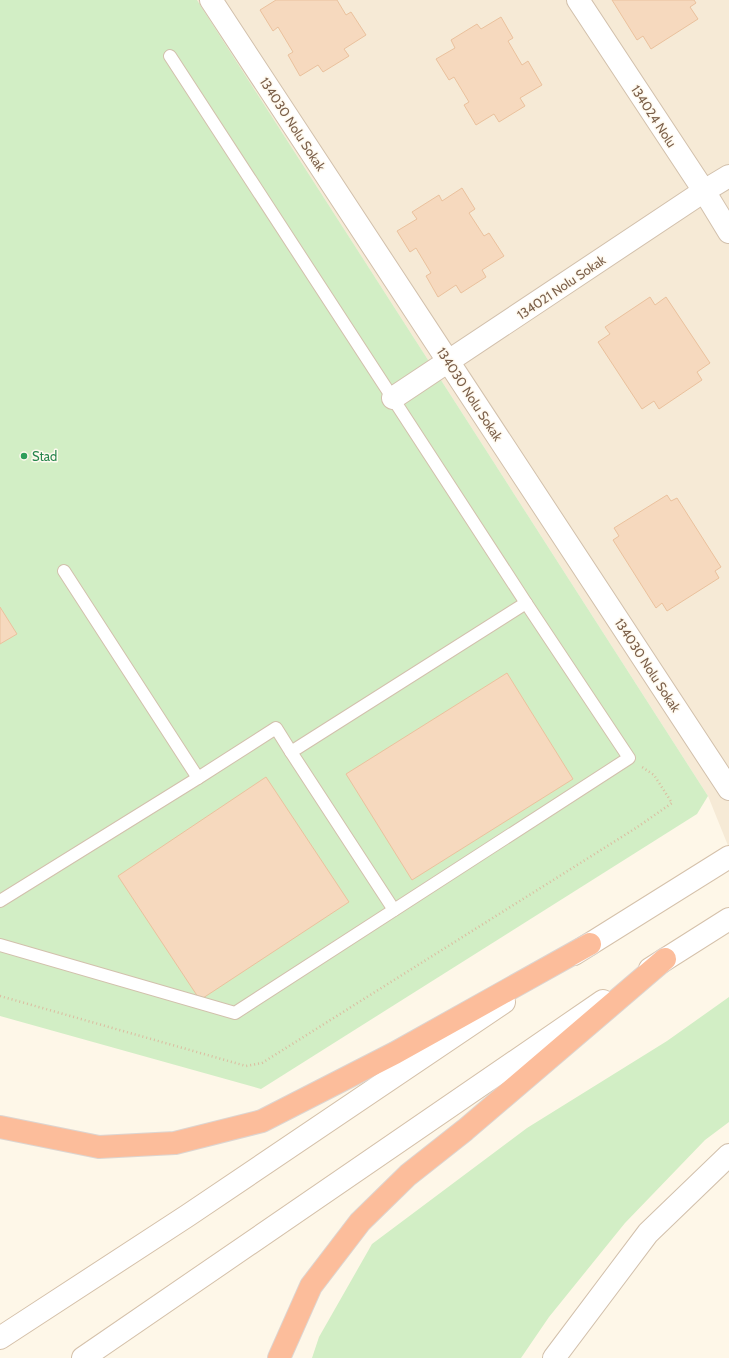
<svg xmlns="http://www.w3.org/2000/svg" width="729" height="1358" viewBox="0 0 729 1358" font-family="Cabin,sans-serif">
<style>
.residential{fill:#f6ead6}
.green{fill:#d2eec5}
.building{fill:#f6d9be;stroke:#eac19d}
.lines{fill:none;stroke-linecap:round;stroke-linejoin:round}
.lane-casing{stroke:#d2c0ac;stroke-width:14}
.street-casing{stroke:#d2c0ac;stroke-width:24}
.secondary-casing{stroke:#d5c1aa;stroke-width:24}
.highway-casing{stroke:#ddd5d0;stroke-width:24}
.path{stroke:#dbbca0;stroke-width:2.5;stroke-dasharray:1 3;stroke-linecap:butt}
.lane{stroke:#fff;stroke-width:12}
.street{stroke:#fff;stroke-width:22}
.secondary{stroke:#fff;stroke-width:22}
.highway{stroke:#fcbd9b;stroke-width:22}
.leisure-dot{fill:#2e9e5b;stroke:#fffaf0;stroke-width:1.5}
.labels{text-anchor:middle;stroke-width:3;stroke-linejoin:round;paint-order:stroke}
.street-label{font-size:13px;fill:#7b5f49;stroke:#fffaf0}
.leisure-label{font-size:13px;fill:#27864d;stroke:#fffaf0;text-anchor:start}
</style>
<rect width="100%" height="100%" fill="#fef7e8"/>
<!-- residential -->
<path class="residential" d="M197 0H729V848L708 796Z"/>
<!-- green -->
<g class="green">
<path d="M0 0H197L708 796 697 814 261 1089 0 1016Z"/>
<path d="M729 997V1122L705 1140 625 1223 549 1317 521 1358H312L319 1337 372 1244 527 1128 667 1041Z"/>
</g>
<!-- building -->
<g class="building">
<path d="M276 0H337L346 15 351 12 366 35 344 49 349 56 323 72 318 65 300 76 288 55 293 52 278 27 273 31 260 10Z"/>
<path d="M612 0H694L696 3 690 7 698 19 651 49 643 36 637 40Z"/>
<path d="M501 17 513 38 508 41 522 65 528 61 542 85 520 98 525 106 499 122 494 114 476 125 464 105 469 102 454 77 449 80 436 59 455 48 451 40 477 24 481 29Z"/>
<path d="M462 188 475 209 469 213 484 236 489 233 504 256 482 270 486 277 461 293 456 285 438 297 426 276 431 273 416 248 410 252 397 231 417 219 412 212 439 195 442 201Z"/>
<path d="M650 297 655 305 666 297 710 363 697 372 702 380 659 409 654 401 642 409 598 342 610 334 605 327Z"/>
<path d="M667 495 671 501 677 498 721 567 715 571 719 578 667 611 662 603 656 608 613 540 619 536 614 528Z"/>
<path d="M0 607 17 634 0 644Z"/>
<path d="M507 673 573 779 412 880 346 774Z"/>
<path d="M266 777 349 902 200 1000 118 876Z"/>
</g>
<g class="lines">
<!-- lane casing -->
<g class="lane-casing">
<g id="lane">
<path d="M64 571 198 778 276 728 291 752"/>
<path d="M0 901 198 778"/>
<path d="M394 910 291 752 526 603"/>
<path d="M0 945 235 1013 629 758 526 603 170 56"/>
</g>
</g>
<!-- street casing -->
<g class="street-casing">
<g id="street">
<path d="M211 0 729 789"/>
<path d="M578 0 704 191 729 232"/>
<path d="M393 398 704 191 729 176"/>
<path d="M554 1358 648 1233 729 1155"/>
</g>
</g>
<!-- secondary casing -->
<g class="secondary-casing">
<g id="secondary">
<path d="M574 954 729 857"/>
<path d="M650 969 729 919"/>
<path d="M0 1338 187 1216 504 1002"/>
<path d="M83 1358 603 1001"/>
</g>
</g>
<!-- highway casing -->
<g class="highway-casing">
<g id="highway">
<path d="M0 1127 99 1147 175 1143 262 1121 395 1053 590 944"/>
<path d="M279 1358 311 1286 360 1222 408 1175 465 1130 665 959"/>
</g>
</g>
<!-- path -->
<path class="path" d="M0 996 246 1066 262 1063 636 828 672 803 654 775 642 767"/>
<!-- lane -->
<use href="#lane" class="lane"/>
<!-- street -->
<use href="#street" class="street"/>
<!-- secondary -->
<use href="#secondary" class="secondary"/>
<!-- highway -->
<use href="#highway" class="highway"/>
</g>
<!-- markers -->
<circle class="leisure-dot" cx="24" cy="456" r="4"/>
<g class="labels">
<!-- street labels -->
<g class="street-label">
<text transform="translate(654 116) rotate(57)" y="5">134024 Nolu</text>
<text transform="translate(293 124) rotate(57)" y="5">134030 Nolu Sokak</text>
<text transform="translate(561 287) rotate(-34)" y="5">134021 Nolu Sokak</text>
<text transform="translate(470 394) rotate(57)" y="5">134030 Nolu Sokak</text>
<text transform="translate(648 665) rotate(57)" y="5">134030 Nolu Sokak</text>
</g>
<!-- leisure labels -->
<g class="leisure-label">
<text x="32" y="461">Stad</text>
</g>
</g>
</svg>
